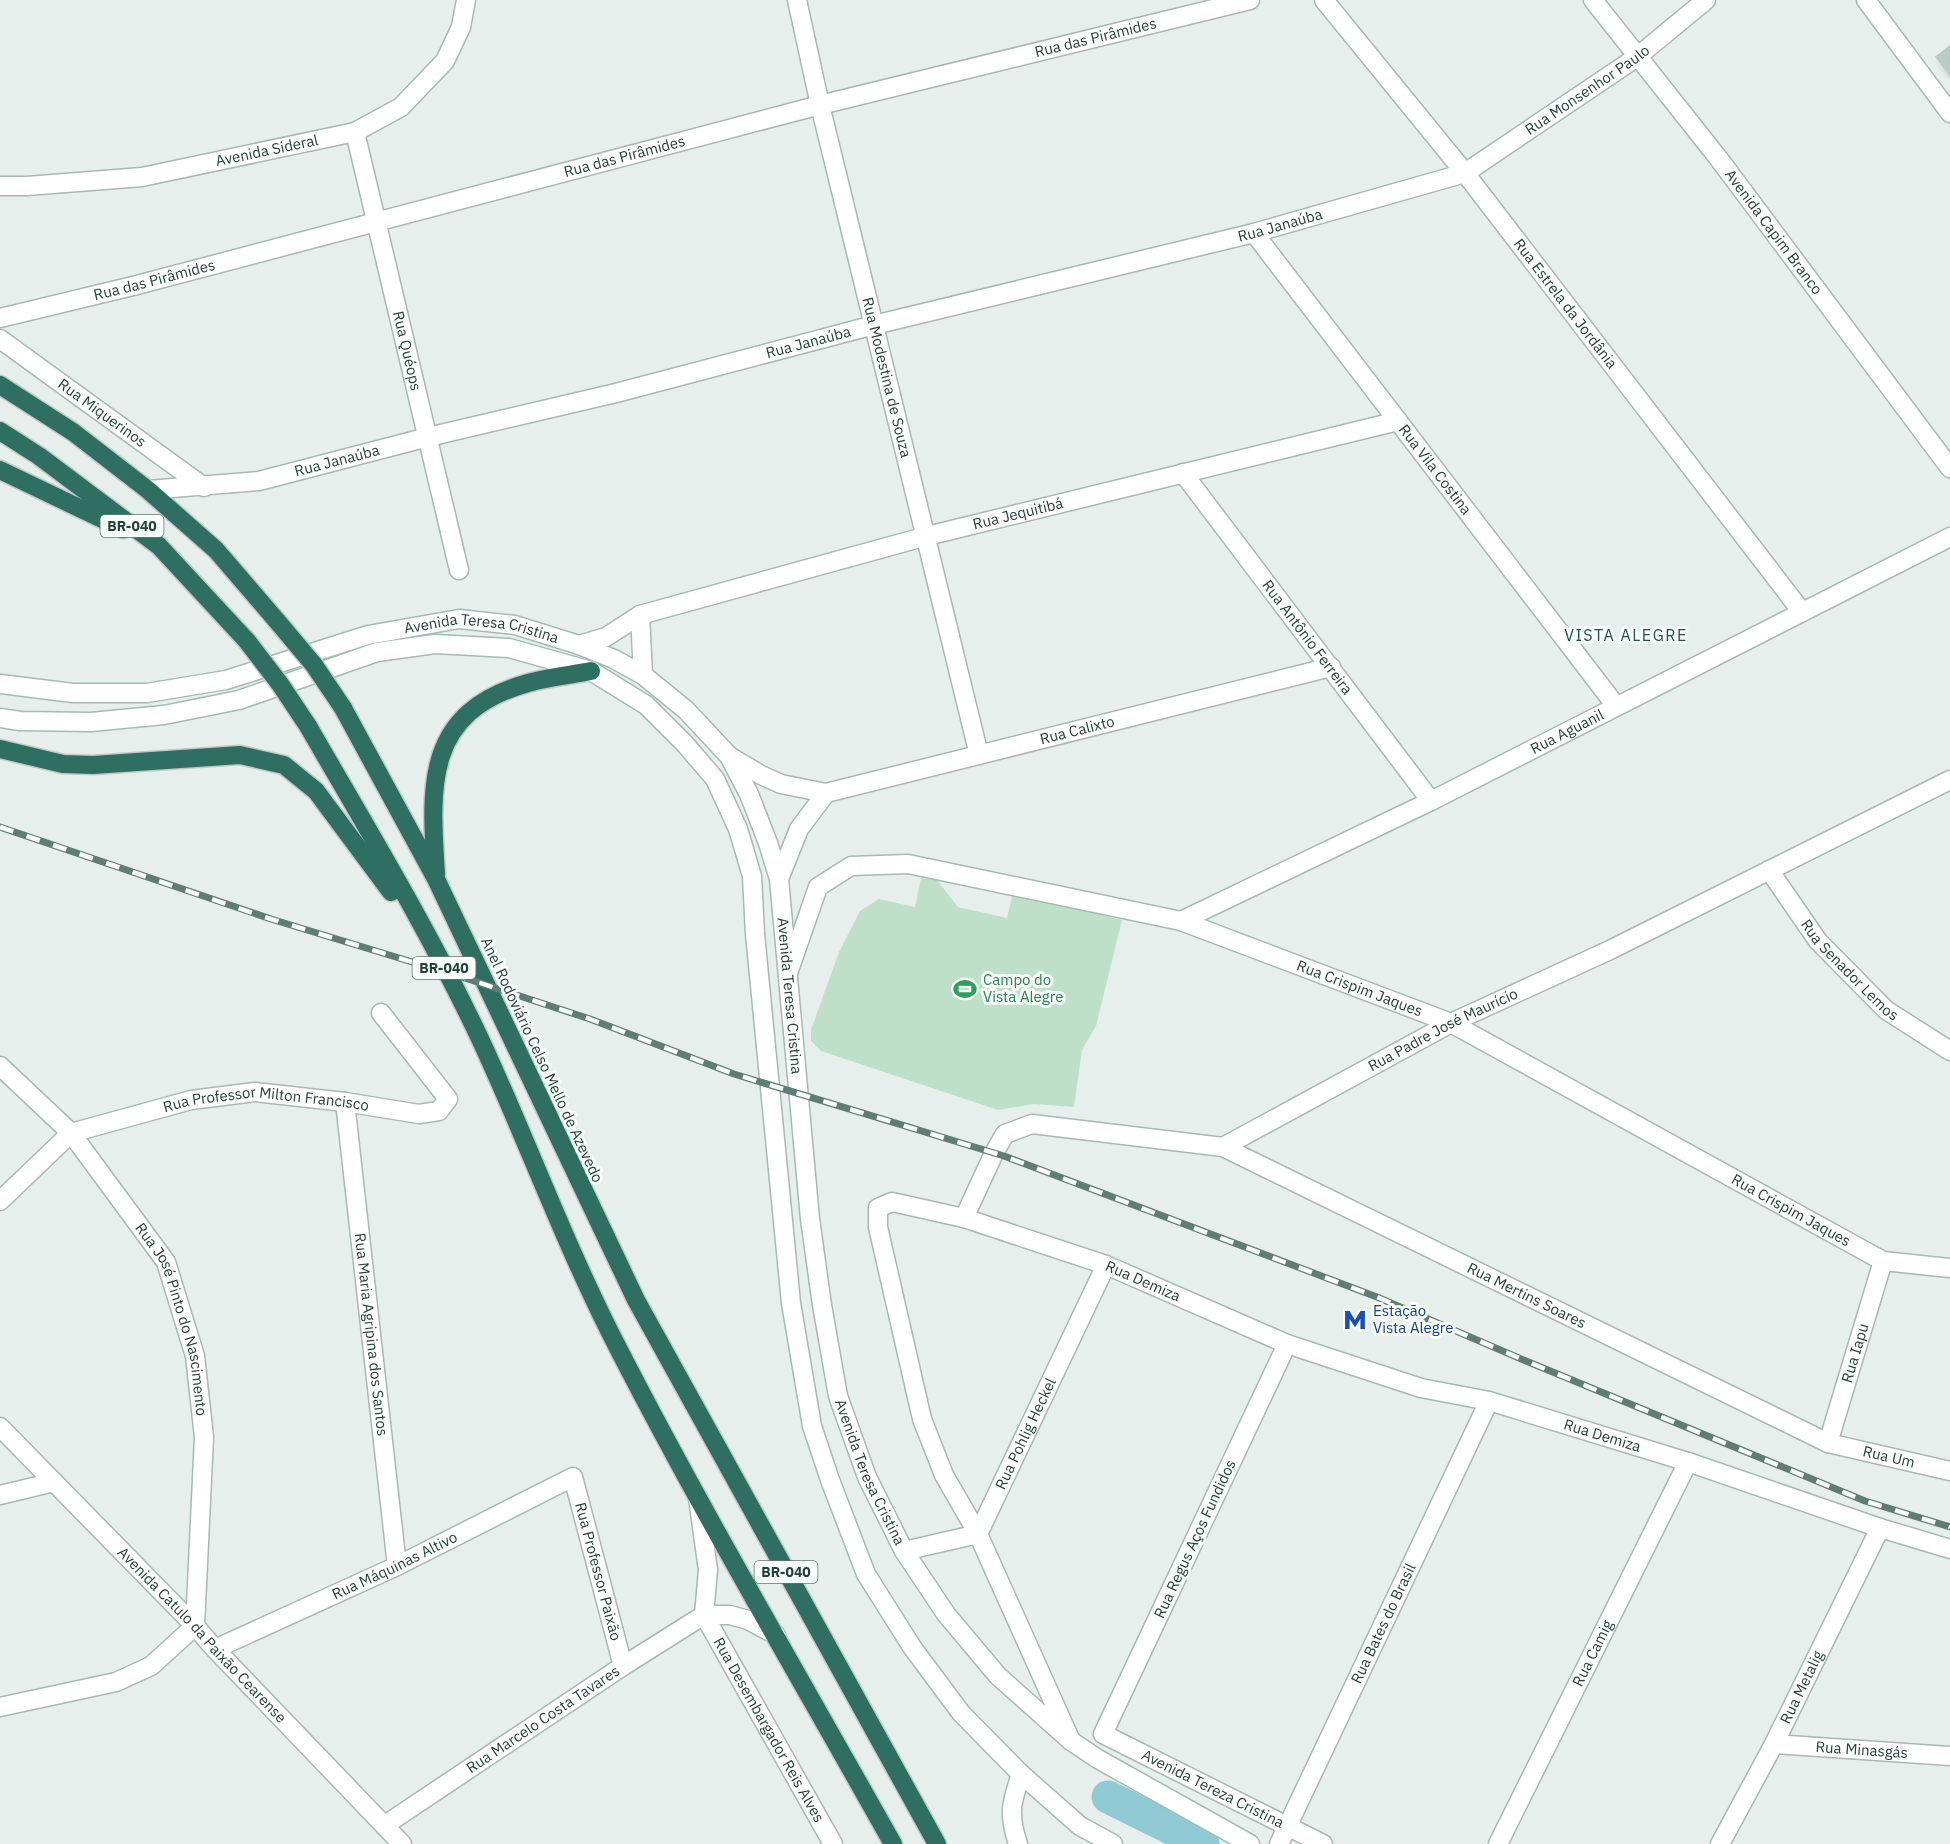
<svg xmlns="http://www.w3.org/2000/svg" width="1950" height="1844" viewBox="0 0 1950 1844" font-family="'IBM Plex Sans',sans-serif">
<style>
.green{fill:#bfe0c8}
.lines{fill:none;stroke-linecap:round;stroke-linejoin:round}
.river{stroke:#8ec9d4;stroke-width:33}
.building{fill:#bbcac4;stroke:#b8c9c2;stroke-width:1.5;filter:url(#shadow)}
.minor-casing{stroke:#a8b8b2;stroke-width:21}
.tertiary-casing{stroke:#a8b8b2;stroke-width:21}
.secondary-casing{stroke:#a4bbb3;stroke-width:21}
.motorway-casing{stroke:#c2cac8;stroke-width:21}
.minor{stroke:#fff;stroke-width:18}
.tertiary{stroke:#fff;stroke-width:18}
.secondary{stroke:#fff;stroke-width:18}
.motorway{stroke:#2f6f62;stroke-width:18}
.rail-casing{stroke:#5f7d75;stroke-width:7}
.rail{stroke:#f7fbf9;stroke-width:4.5;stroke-dasharray:14;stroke-linecap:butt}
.motorway-bridge-casing{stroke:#c2cac8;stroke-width:21;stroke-linecap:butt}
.motorway-bridge{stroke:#2f6f62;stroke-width:18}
.labels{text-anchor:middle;stroke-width:6;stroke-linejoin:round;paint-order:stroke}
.shield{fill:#f7fbf9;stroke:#637a73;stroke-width:1.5}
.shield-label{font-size:14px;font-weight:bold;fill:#24423a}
.street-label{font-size:15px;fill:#24423a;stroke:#f7fbf9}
.leisure-label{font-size:15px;fill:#27864d;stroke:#f7fbf9;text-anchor:start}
.transit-label{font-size:15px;fill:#164399;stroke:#f7fbf9;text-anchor:start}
.neighbourhood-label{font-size:16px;letter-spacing:1.5px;fill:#1f5548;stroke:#f7fbf9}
</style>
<defs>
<filter id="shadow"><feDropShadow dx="5.5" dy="5.5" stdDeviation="3" flood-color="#0004"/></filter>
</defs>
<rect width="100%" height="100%" fill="#e6efeb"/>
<!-- green -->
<path class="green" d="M921 878 937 880 958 907 1007 918 1013 893 1122 920 1096 1026 1082 1050 1074 1107 1034 1104 998 1110 821 1051 811 1041V1030L839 952 860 911 879 899 915 907Z"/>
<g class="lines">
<!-- river -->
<path class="river" d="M1108 1797 1203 1844"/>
</g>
<!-- building -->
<path class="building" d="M1950 46V75L1936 57Z"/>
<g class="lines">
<!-- minor casing -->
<g class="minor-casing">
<g id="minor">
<path id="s1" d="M797 0 820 105 979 755"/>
<path id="s2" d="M1324 0 1465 173 1802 612"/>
<path id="s3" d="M1593 0 1719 159 1950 468"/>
<path d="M1866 0 1950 113"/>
<path id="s4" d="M355 132 459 570"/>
<path id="s5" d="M0 186H27L142 177 355 132 401 107 445 61 461 27 466 0"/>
<path id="s6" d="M1254 233 1616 706"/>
<path id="s7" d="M0 318 133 286 820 105 1250 0"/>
<path id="s8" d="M0 339 204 487"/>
<path id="s9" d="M1183 473 1431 801"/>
<path id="s10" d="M148 490 259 481 428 437 616 393 874 325 1254 233 1465 173 1637 57 1706 0"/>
<path d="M640 615 643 675"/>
<path id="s11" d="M579 645 606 637 640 615 927 536 1398 421"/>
<path id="s12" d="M729 756 761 775 781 784 826 793 1331 667"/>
<path id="s13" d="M1769 870 1818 941 1886 1010 1950 1051"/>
<path d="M779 879 799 829 826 793"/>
<path id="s14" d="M1181 921 1431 801 1950 537"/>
<path id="s15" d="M788 973 818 887 851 866 908 864 1181 921 1451 1023 1883 1261 1950 1268"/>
<path id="s16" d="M0 1066 71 1133 166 1262 195 1356 204 1437 195 1626 151 1666 116 1682 0 1707"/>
<path id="s17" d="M345 1102 397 1566"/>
<path id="s18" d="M1223 1147 1828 1443 1950 1471"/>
<path id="s19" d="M0 1201 71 1133 191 1100 255 1092 345 1102 419 1114 439 1111 448 1099 381 1013"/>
<path id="s20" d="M964 1218 994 1153 1005 1134 1032 1124 1223 1147 1451 1023 1610 950 1950 780"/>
<path id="s21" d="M1287 1344 1103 1734 1323 1844"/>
<path id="s22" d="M1828 1443 1883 1261"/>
<path d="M0 1495 54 1482"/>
<path id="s23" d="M978 1534 1106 1265"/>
<path d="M904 1551 978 1534"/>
<path id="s24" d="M215 1649 397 1566 573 1477 623 1666"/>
<path id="s25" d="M1071 1741 978 1534 944 1475 922 1419 878 1227V1208L892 1202 964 1218 1106 1265 1287 1344 1421 1388 1489 1401 1688 1462 1880 1528 1950 1549"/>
<path id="s26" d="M1774 1744 1950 1756"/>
<path d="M1018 1844C1008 1813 1011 1804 1021 1774"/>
<path id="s27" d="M1279 1844 1489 1401"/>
<path id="s28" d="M1498 1844 1688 1462"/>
<path id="s29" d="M1720 1844 1774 1744 1880 1528"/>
</g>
</g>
<!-- tertiary casing -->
<g class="tertiary-casing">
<g id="tertiary">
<path id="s30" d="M0 1427 195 1626 215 1649 402 1844"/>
<path d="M698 1498 708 1570 704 1615"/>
<path id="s31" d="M704 1615 833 1844"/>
<path id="s32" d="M385 1825 623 1666 704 1615H730L748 1620 776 1635"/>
</g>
</g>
<!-- secondary casing -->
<g class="secondary-casing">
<g id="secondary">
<path id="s33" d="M0 684 73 693H147L226 680 368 635 459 619 515 625 579 645 614 659 643 675 686 710 729 756 749 794 768 843 779 879 810 1219 822 1305 838 1396 867 1477 904 1551 946 1614 998 1676 1071 1741 1098 1759 1250 1844"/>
<path d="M0 718 20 721 91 722 164 715 239 700 377 652 435 644 509 648 591 671 646 705 685 744 715 779 738 829 752 876 755 934 791 1303 812 1426 830 1480 866 1574 912 1647 961 1713 1021 1774 1080 1826 1113 1844"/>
</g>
</g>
<!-- motorway casing -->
<g class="motorway-casing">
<g id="motorway">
<path d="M0 385 73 432 148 490 216 550 277 621"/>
<path d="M0 431 39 456 159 546 247 641"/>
<path d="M0 470 123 529"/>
<path d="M343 708 436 879 636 1300 937 1844"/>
<path d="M308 726C368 830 431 934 482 1043 529 1145 567 1250 619 1350 705 1517 801 1680 893 1844"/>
<path d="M0 749 63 764 93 765 240 755 284 765 316 791 391 892"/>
<path d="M436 874C430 784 425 712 528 683 548 677 571 675 591 671"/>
</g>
</g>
<!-- minor -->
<use href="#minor" class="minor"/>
<!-- tertiary -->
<use href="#tertiary" class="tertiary"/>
<!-- secondary -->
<use href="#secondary" class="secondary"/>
<!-- motorway -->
<use href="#motorway" class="motorway"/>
<!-- rail casing -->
<g class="rail-casing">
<path id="rail" d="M0 827 271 919 468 979 590 1019 734 1074 1004 1156 1377 1297 1526 1361 1865 1501 1950 1527"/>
</g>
<!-- rail -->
<use href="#rail" class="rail"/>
<!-- motorway-bridge casing -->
<g class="motorway-bridge-casing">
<g id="motorway-bridge">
<path d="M277 621 314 665 343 708"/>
<path d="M247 641 280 684 308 726"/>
</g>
</g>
<!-- motorway-bridge -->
<use href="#motorway-bridge" class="motorway-bridge"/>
</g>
<!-- icons -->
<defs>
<g id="stadium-bare" transform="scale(1.8)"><path d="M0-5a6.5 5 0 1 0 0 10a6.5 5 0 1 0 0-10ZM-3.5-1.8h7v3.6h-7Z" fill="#2e9e5b" stroke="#f7fbf9" stroke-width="2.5" paint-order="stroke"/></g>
<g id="metro-bare" transform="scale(1.8)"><path d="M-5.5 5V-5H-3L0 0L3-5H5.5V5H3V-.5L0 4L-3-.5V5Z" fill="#1a4fb4" stroke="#f7fbf9" stroke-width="2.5" paint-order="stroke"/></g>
</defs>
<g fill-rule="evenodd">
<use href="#stadium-bare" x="965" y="989"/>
<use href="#metro-bare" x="1355" y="1320"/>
</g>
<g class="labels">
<!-- shield labels -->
<g class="shield">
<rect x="100.5" y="515" width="63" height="22" rx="4.5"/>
<rect x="412.5" y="957" width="63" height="22" rx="4.5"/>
<rect x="754.5" y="1561" width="63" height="22" rx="4.5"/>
</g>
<g class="shield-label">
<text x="132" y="531">BR-040</text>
<text x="444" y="973">BR-040</text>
<text x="786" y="1577">BR-040</text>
</g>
<!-- street labels -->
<g class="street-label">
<text dy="5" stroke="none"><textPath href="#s7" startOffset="1131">Rua das Pirâmides</textPath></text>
<text dy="5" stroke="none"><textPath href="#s10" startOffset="1504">Rua Monsenhor Paulo</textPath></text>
<text dy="5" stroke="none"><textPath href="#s5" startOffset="270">Avenida Sideral</textPath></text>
<text dy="5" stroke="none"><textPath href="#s7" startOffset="645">Rua das Pirâmides</textPath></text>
<text dy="5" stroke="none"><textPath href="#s10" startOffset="1164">Rua Janaúba</textPath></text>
<text dy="5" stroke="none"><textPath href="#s3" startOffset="294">Avenida Capim Branco</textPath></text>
<text dy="5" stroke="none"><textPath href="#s7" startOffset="159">Rua das Pirâmides</textPath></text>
<text dy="5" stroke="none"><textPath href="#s2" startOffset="388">Rua Estrela da Jordânia</textPath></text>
<text dy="5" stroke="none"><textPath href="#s10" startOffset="678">Rua Janaúba</textPath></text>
<text dy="5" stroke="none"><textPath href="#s4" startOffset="225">Rua Quéops</textPath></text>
<text dy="5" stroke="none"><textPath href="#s1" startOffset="388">Rua Modestina de Souza</textPath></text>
<text dy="5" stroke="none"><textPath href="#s8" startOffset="126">Rua Miquerinos</textPath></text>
<text dy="5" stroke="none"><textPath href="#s10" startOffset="192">Rua Janaúba</textPath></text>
<text dy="5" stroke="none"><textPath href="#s6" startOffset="298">Rua Vila Costina</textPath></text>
<text dy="5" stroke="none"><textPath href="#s11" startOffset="460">Rua Jequitibá</textPath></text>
<text dy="5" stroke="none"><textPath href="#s33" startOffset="492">Avenida Teresa Cristina</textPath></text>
<text dy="5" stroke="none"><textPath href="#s9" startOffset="206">Rua Antônio Ferreira</textPath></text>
<text dy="5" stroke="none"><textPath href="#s12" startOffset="364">Rua Calixto</textPath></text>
<text dy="5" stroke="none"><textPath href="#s14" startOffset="430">Rua Aguanil</textPath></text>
<text dy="5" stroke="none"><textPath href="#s13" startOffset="129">Rua Senador Lemos</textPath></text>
<text dy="5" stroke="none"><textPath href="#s15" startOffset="657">Rua Crispim Jaques</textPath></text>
<text dy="5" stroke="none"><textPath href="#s33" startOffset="1032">Avenida Teresa Cristina</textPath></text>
<text dy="5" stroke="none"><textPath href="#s20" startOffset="564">Rua Padre José Maurício</textPath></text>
<text transform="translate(542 1060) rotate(65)" y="5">Anel Rodoviário Celso Mello de Azevedo</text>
<text dy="5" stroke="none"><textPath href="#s19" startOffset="298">Rua Professor Milton Francisco</textPath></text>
<text dy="5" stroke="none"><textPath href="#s15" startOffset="1143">Rua Crispim Jaques</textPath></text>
<text dy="5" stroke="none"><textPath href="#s25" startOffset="850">Rua Demiza</textPath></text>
<text dy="5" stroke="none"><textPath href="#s18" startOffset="338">Rua Mertins Soares</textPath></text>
<text dy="5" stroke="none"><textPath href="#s16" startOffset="314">Rua José Pinto do Nascimento</textPath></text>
<text dy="5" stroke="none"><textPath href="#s17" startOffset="234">Rua Maria Agripina dos Santos</textPath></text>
<text dy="5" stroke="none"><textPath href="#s22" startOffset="94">Rua Iapu</textPath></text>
<text dy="5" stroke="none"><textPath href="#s23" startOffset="111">Rua Pohlig Heckel</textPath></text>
<text dy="5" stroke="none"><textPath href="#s25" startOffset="1336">Rua Demiza</textPath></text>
<text dy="5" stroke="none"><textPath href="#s18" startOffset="736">Rua Um</textPath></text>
<text dy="5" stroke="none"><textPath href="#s33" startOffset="1518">Avenida Teresa Cristina</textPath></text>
<text transform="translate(1195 1539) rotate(-65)" y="5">Rua Regus Aços Fundidos</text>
<text dy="5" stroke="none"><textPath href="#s24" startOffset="198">Rua Máquinas Altivo</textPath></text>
<text dy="5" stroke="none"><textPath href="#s24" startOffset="495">Rua Professor Paixão</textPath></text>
<text dy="5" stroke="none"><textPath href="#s27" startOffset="244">Rua Bates do Brasil</textPath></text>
<text dy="5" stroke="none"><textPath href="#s30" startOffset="290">Avenida Catulo da Paixão Cearense</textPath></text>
<text dy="5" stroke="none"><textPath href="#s28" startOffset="213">Rua Camig</textPath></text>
<text dy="5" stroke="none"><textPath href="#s29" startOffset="177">Rua Metalig</textPath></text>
<text dy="5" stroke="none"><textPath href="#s32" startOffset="190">Rua Marcelo Costa Tavares</textPath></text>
<text dy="5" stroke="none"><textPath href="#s31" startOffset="132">Rua Desembargador Reis Alves</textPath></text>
<text dy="5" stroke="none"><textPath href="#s26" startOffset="88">Rua Minasgás</textPath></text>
<text dy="5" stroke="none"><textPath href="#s21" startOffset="554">Avenida Tereza Cristina</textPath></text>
</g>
<!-- leisure labels -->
<g class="leisure-label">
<text x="983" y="985">Campo do<tspan x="983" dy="17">Vista Alegre</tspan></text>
</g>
<!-- transit labels -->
<g class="transit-label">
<text x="1373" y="1316">Estação<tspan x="1373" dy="17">Vista Alegre</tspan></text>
</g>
<!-- neighbourhood labels -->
<g class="neighbourhood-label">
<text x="1626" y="641">VISTA ALEGRE</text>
</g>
</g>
</svg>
